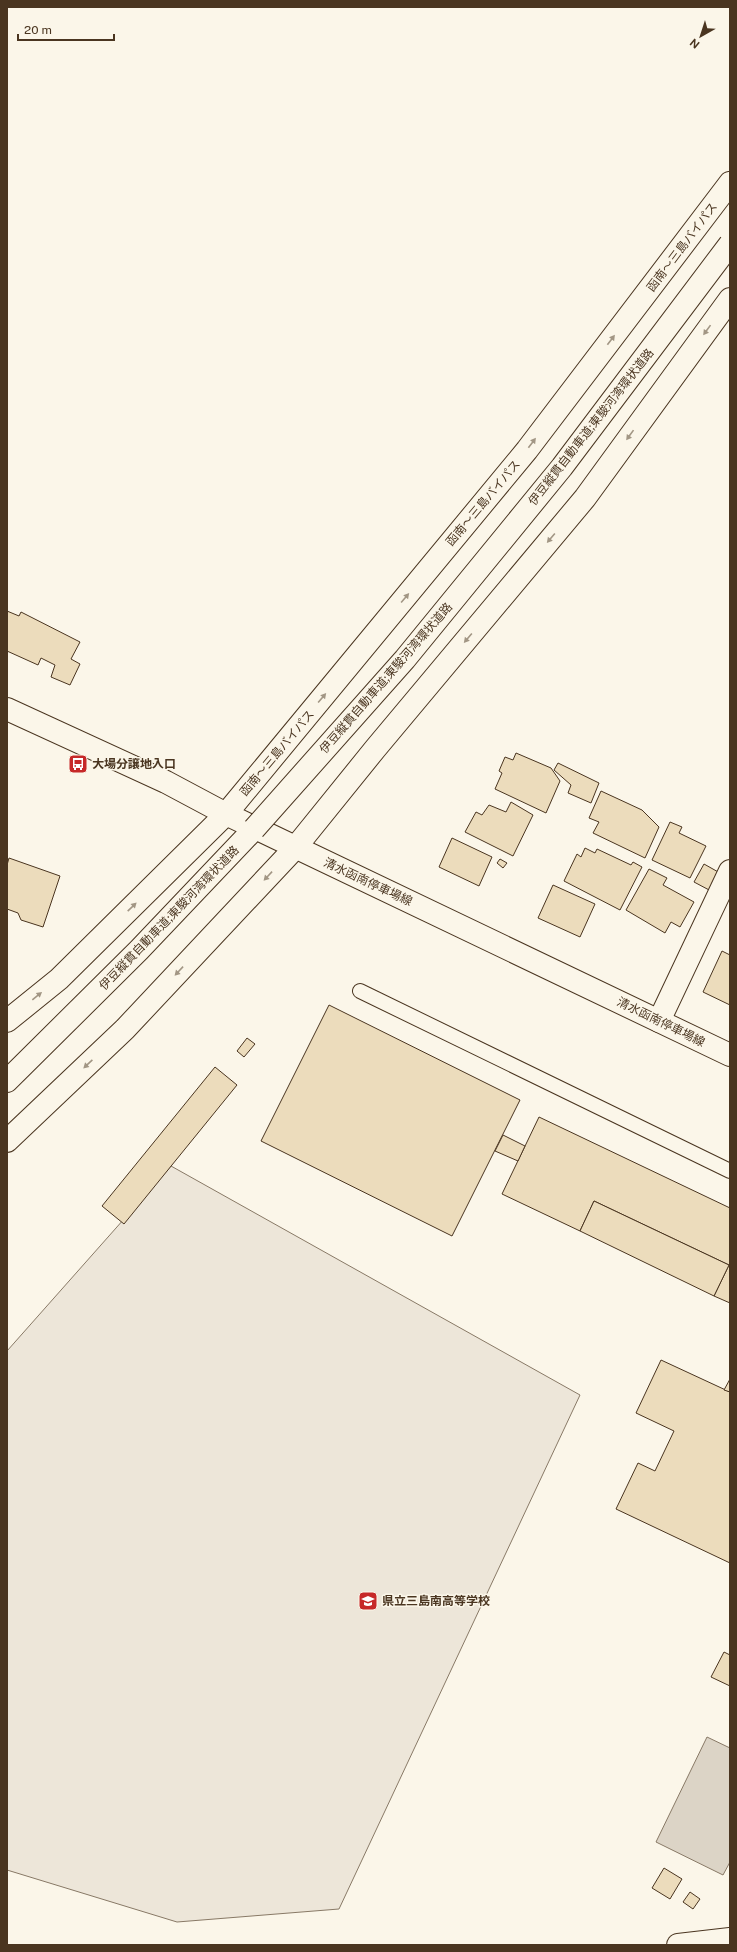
<svg xmlns="http://www.w3.org/2000/svg" width="737" height="1952" viewBox="0 0 737 1952" font-family="'Public Sans','Noto Sans JP',sans-serif">
<style>
.green{fill:#ede6d9;stroke:#887966}
.water{fill:#dcd4c6;stroke:#887966}
.building{fill:#ecdcbc;stroke:#4a3520}
.lines{fill:none;stroke-linecap:round;stroke-linejoin:round}
.lane-casing{stroke:#4a3520;stroke-width:16}
.street-casing{stroke:#4a3520;stroke-width:24}
.secondary-casing{stroke:#4a3520;stroke-width:24}
.highway-casing{stroke:#4a3520;stroke-width:24}
.lane{stroke:#fbf6e9;stroke-width:14}
.street{stroke:#fbf6e9;stroke-width:22}
.secondary{stroke:#fbf6e9;stroke-width:22}
.highway{stroke:#fbf6e9;stroke-width:22}
.highway-bridge-casing{stroke:#4a3520;stroke-width:24;stroke-linecap:butt}
.highway-bridge{stroke:#fbf6e9;stroke-width:22}
.oneway{fill:#a29684}
.labels{text-anchor:middle;stroke-width:3;stroke-linejoin:round;paint-order:stroke}
.street-label{font-size:12px;fill:#4a3520;stroke:#fbf6e9}
.poi-label{font-size:12px;font-weight:bold;fill:#4a3520;stroke:#fbf6e9;text-anchor:start}
</style>
<rect width="100%" height="100%" fill="#fbf6e9"/>
<!-- green -->
<path class="green" d="M171 1166 580 1395 339 1909 177 1922 7 1870V1351Z"/>
<!-- water -->
<path class="water" d="M707 1737 730 1748V1862L723 1875 656 1842Z"/>
<!-- building -->
<g class="building">
<path d="M7 611 19 616 21 612 80 642 71 659 80 664 70 685 51 677 55 665 41 658 38 665 7 651Z"/>
<path d="M516 753 551 768 560 781 546 813 495 789 502 773 499 771 505 757 513 760Z"/>
<path d="M558 763 599 783 591 803 568 793 571 785 554 770Z"/>
<path d="M601 791 642 810 659 827 645 858 593 833 599 822 589 818Z"/>
<path d="M511 802 533 815 513 856 465 832 476 812 482 815 489 805 506 812Z"/>
<path d="M670 822 682 827 679 833 706 846 690 878 652 860Z"/>
<path d="M452 838 492 857 479 886 439 867Z"/>
<path d="M585 848 595 853 597 849 631 865 633 862 642 867 620 910 564 881 577 854 581 857Z"/>
<path d="M9 858 60 876 43 927 21 920 18 913 7 909V865Z"/>
<path d="M500 859 507 863 503 868 497 863Z"/>
<path d="M704 864 720 873 711 891 694 882Z"/>
<path d="M649 869 667 878 663 885 694 902 680 927 671 922 665 933 626 910Z"/>
<path d="M553 885 595 904 580 937 538 918Z"/>
<path d="M722 951 730 955V1005L703 992Z"/>
<path d="M329 1005 520 1100 452 1236 261 1141Z"/>
<path d="M247 1038 255 1044 244 1057 237 1051Z"/>
<path d="M215 1067 237 1085 124 1224 102 1206Z"/>
<path d="M539 1117 730 1208V1303L714 1296 729 1265 594 1201 580 1231 502 1194Z"/>
<path d="M503 1135 525 1146 518 1161 495 1151Z"/>
<path d="M594 1201 729 1265 714 1296 580 1231Z"/>
<path d="M661 1360 730 1392V1563L616 1509 638 1463 655 1471 674 1431 636 1413Z"/>
<path d="M730 1379V1392L724 1390Z"/>
<path d="M724 1652 730 1655V1686L711 1677Z"/>
<path d="M664 1868 682 1879 670 1899 652 1888Z"/>
<path d="M690 1892 700 1899 693 1909 683 1902Z"/>
</g>
<g class="lines">
<!-- lane casing -->
<g class="lane-casing">
<path id="lane" d="M360 991 730 1171"/>
</g>
<!-- street casing -->
<g class="street-casing">
<g id="street">
<path d="M659 1021 730 871"/>
<path d="M678 1945 730 1939"/>
</g>
</g>
<!-- secondary casing -->
<g class="secondary-casing">
<path id="secondary" d="M7 709 166 782 226 814 730 1055"/>
</g>
<!-- highway casing -->
<g class="highway-casing">
<g id="highway">
<path d="M7 1021 59 979 226 814 527 450 730 183"/>
<path d="M7 1081 139 950 254 829"/>
<path d="M7 1141 125 1029 295 848 375 749 585 498 730 299"/>
</g>
</g>
<!-- lane -->
<use href="#lane" class="lane"/>
<!-- street -->
<use href="#street" class="street"/>
<!-- secondary -->
<use href="#secondary" class="secondary"/>
<!-- highway -->
<use href="#highway" class="highway"/>
<!-- highway-bridge casing -->
<g class="highway-bridge-casing">
<path id="highway-bridge" d="M254 829 405 659 562 467 730 244"/>
</g>
<!-- highway-bridge -->
<use href="#highway-bridge" class="highway-bridge"/>
</g>
<!-- one-way arrows -->
<defs><path id="oneway-solid" d="M-6-.8H1V-3.2L6.5 0L1 3.2V.8H-6Z"/></defs>
<g class="oneway">
<use href="#oneway-solid" transform="translate(707 330) rotate(126)"/>
<use href="#oneway-solid" transform="translate(611 340) rotate(-53)"/>
<use href="#oneway-solid" transform="translate(630 435) rotate(126)"/>
<use href="#oneway-solid" transform="translate(532 443) rotate(-53)"/>
<use href="#oneway-solid" transform="translate(551 538) rotate(130)"/>
<use href="#oneway-solid" transform="translate(405 598) rotate(-50)"/>
<use href="#oneway-solid" transform="translate(468 638) rotate(130)"/>
<use href="#oneway-solid" transform="translate(322 698) rotate(-50)"/>
<use href="#oneway-solid" transform="translate(268 876) rotate(133)"/>
<use href="#oneway-solid" transform="translate(132 907) rotate(-44)"/>
<use href="#oneway-solid" transform="translate(179 971) rotate(133)"/>
<use href="#oneway-solid" transform="translate(37 996) rotate(-39)"/>
<use href="#oneway-solid" transform="translate(88 1064) rotate(137)"/>
</g>
<!-- icons -->
<defs>
<g id="bus-square" transform="scale(1)"><rect x="-9" y="-9" width="18" height="18" rx="4" fill="#c62828" stroke="#fbf6e9"/><path d="M-5-6H5V4H4V6H2V4H-2V6H-4V4H-5ZM-3.5-4V0h7V-4ZM-3.5 1.2v1.5H-2V1.2ZM2 1.2v1.5H3.5V1.2Z" fill="#fff"/></g>
<g id="school-square" transform="scale(1)"><rect x="-9" y="-9" width="18" height="18" rx="4" fill="#c62828" stroke="#fbf6e9"/><path d="M0-5L7-2L0 1L-7-2ZM-4 1L0 2.5L4 1V4Q0 6-4 4Z" fill="#fff"/></g>
</defs>
<g fill-rule="evenodd">
<use href="#bus-square" x="78" y="764"/>
<use href="#school-square" x="368" y="1601"/>
</g>
<g class="labels">
<!-- street labels -->
<g class="street-label">
<text transform="translate(682 247) rotate(-53)" y="4">函南～三島バイパス</text>
<text transform="translate(591 427) rotate(-52)" y="4">伊豆縦貫自動車道;東駿河湾環状道路</text>
<text transform="translate(483 503) rotate(-50)" y="4">函南～三島バイパス</text>
<text transform="translate(386 678) rotate(-49)" y="4">伊豆縦貫自動車道;東駿河湾環状道路</text>
<text transform="translate(277 753) rotate(-50)" y="4">函南～三島バイパス</text>
<text transform="translate(368 882) rotate(25)" y="4">清水函南停車場線</text>
<text transform="translate(169 918) rotate(-46)" y="4">伊豆縦貫自動車道;東駿河湾環状道路</text>
<text transform="translate(661 1022) rotate(26)" y="4">清水函南停車場線</text>
</g>
<!-- poi labels -->
<g class="poi-label">
<text x="92" y="768">大場分譲地入口</text>
<text x="382" y="1605">県立三島南高等学校</text>
</g>
</g>
<!-- border -->
<rect width="737" height="1952" fill="none" stroke="#4a3520" stroke-width="16"/>
<!-- north arrow -->
<g transform="translate(701 36) rotate(219)" stroke="#fbf6e9" stroke-width="3" paint-order="stroke">
<path d="M0-3L7 15L0 10L-7 15Z" fill="#4a3520"/>
<text y="-6" font-size="11" font-weight="bold" text-anchor="middle" fill="#4a3520">N</text>
</g>
<!-- scale -->
<path d="M18 34v6h96v-6" fill="none" stroke="#4a3520" stroke-width="2"/>
<text x="24" y="34" font-size="12" fill="#4a3520" stroke="#fbf6e9" stroke-width="3" paint-order="stroke">20 m</text>
</svg>
